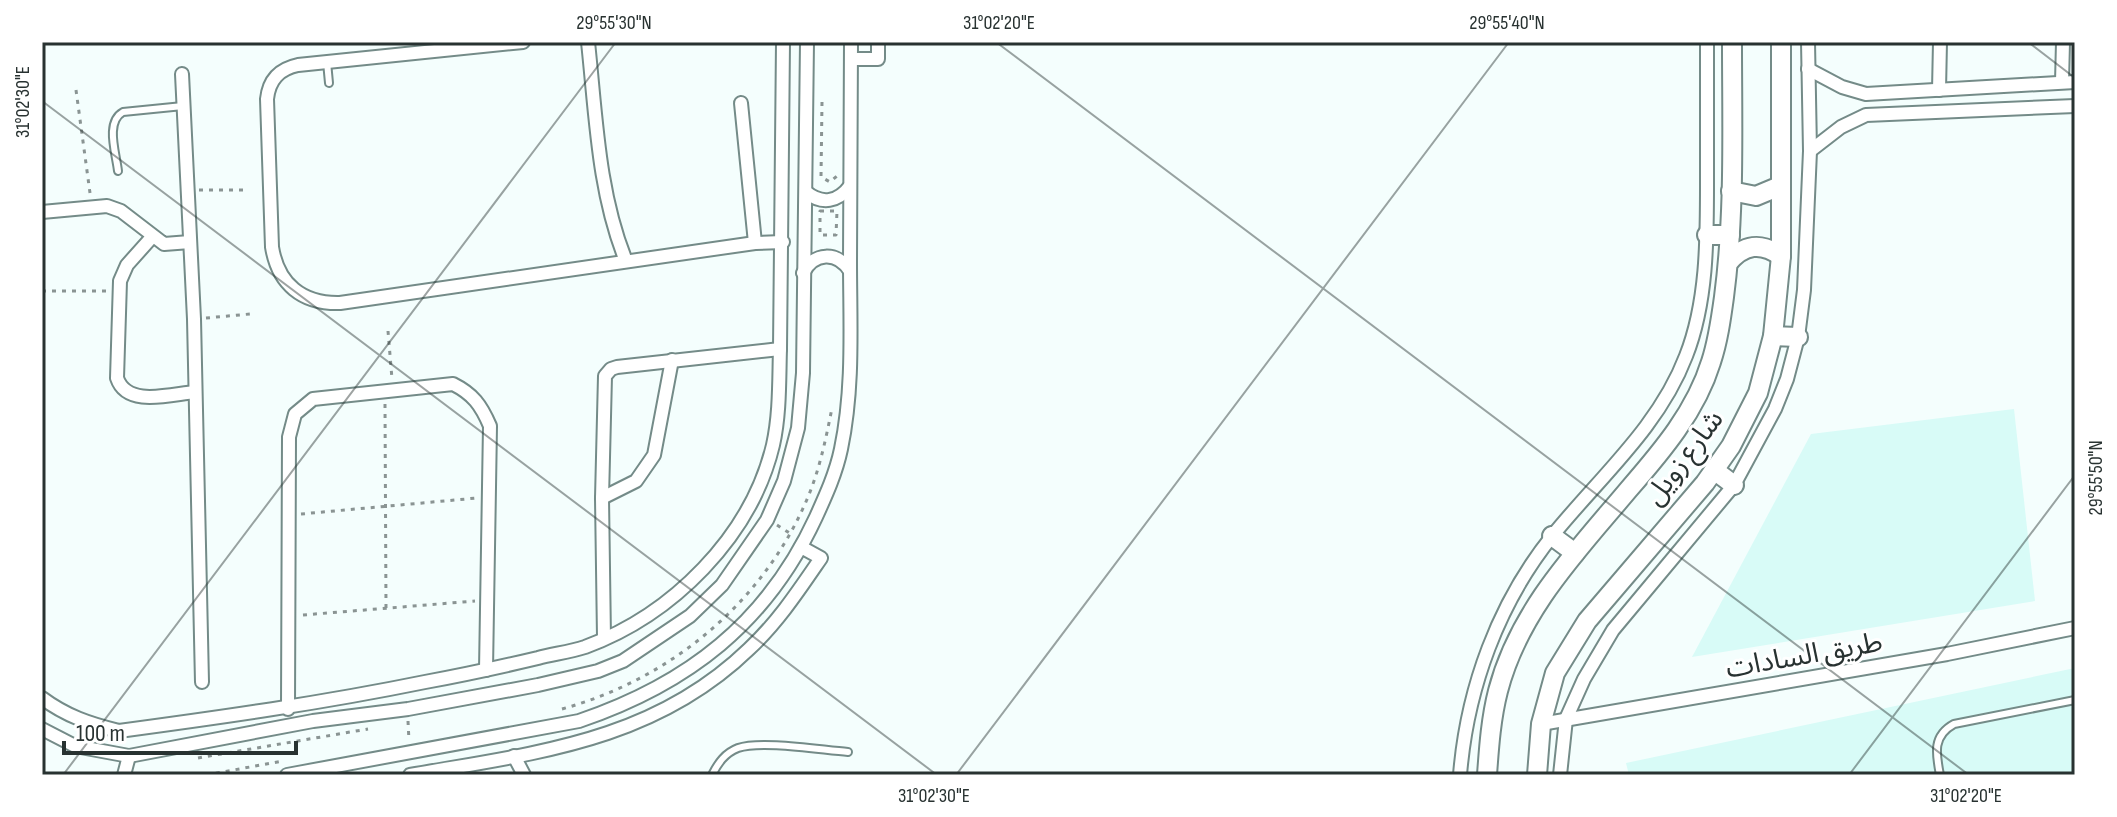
<svg xmlns="http://www.w3.org/2000/svg" width="2117" height="817" viewBox="0 0 2117 817" font-family="'Sofia Sans Condensed','Noto Sans Arabic',sans-serif">
<style>
.built{fill:#d8fbf7}
.lines{fill:none;stroke-linecap:round;stroke-linejoin:round}
.lane-casing{stroke:#748b88;stroke-width:10}
.street-casing{stroke:#748b88;stroke-width:16}
.secondary-casing{stroke:#748b88;stroke-width:22}
.path{stroke:#8a9493;stroke-width:3;stroke-dasharray:4 6;stroke-linecap:butt}
.lane{stroke:#fff;stroke-width:6}
.street{stroke:#fff;stroke-width:12}
.secondary{stroke:#fff;stroke-width:18}
.ticks{fill:none;stroke:#283231;stroke-width:2;stroke-opacity:0.45}
.labels{text-anchor:middle;stroke-width:6;stroke-linejoin:round;paint-order:stroke}
.street-label{font-size:28px;fill:#283231;stroke:#fff}
.neatline{fill:none;stroke:#283231;stroke-width:3}
.ticks-label{font-size:20px;text-anchor:middle;fill:#283231}
</style>
<rect width="100%" height="100%" fill="#f4fefd"/>
<!-- built -->
<g class="built">
<path d="M2014 409 2035 601 1692 657 1811 434Z"/>
<path d="M2075 668V775H1629L1626 763Z"/>
</g>
<g class="lines">
<!-- lane casing -->
<g class="lane-casing">
<g id="lane">
<path d="M327 62 329 83"/>
<path d="M118 171C116 153 105 122 123 112L183 106"/>
<path d="M712 775C718 763 725 753 738 748 761 740 821 750 848 752"/>
<path d="M1940 775C1936 754 1932 736 1954 724L2075 700"/>
</g>
</g>
<!-- street casing -->
<g class="street-casing">
<g id="street">
<path d="M523 42 298 65C279 69 269 80 267 99L272 247C278 284 302 304 340 303L755 243 783 242"/>
<path d="M588 42C596 116 598 192 626 261"/>
<path d="M851 59H878V42"/>
<path d="M1808 69 1842 87 1866 94 2075 82"/>
<path d="M182 74 194 319 202 682"/>
<path d="M2062 82 2063 42"/>
<path d="M1939 90 1940 42"/>
<path d="M741 103 755 243"/>
<path d="M1810 151 1841 127 1866 115 2075 106"/>
<path d="M806 192C822 205 838 202 850 186"/>
<path d="M42 212 107 206 121 211 164 244 190 242"/>
<path d="M152 237 127 265 120 281 117 378C127 408 171 394 195 392"/>
<path d="M803 273C814 252 837 251 850 271"/>
<path d="M602 498 636 481 654 455 672 360"/>
<path d="M604 638 602 498 605 376 611 369 617 367 780 349"/>
<path d="M42 698C66 716 90 724 119 731 223 717 322 703 425 682 463 675 500 667 538 658 553 654 570 652 585 647 672 615 751 537 773 445 780 414 779 380 780 349L783 42"/>
<path d="M288 709 289 437 295 414 313 399 453 384C473 394 481 405 490 426L486 670"/>
<path d="M1541 724 1947 654 2075 628"/>
<path d="M42 729 75 746 129 756 313 721 408 709 538 685 598 671 623 661 690 616 722 585 767 520 784 481 798 428 803 373 807 42"/>
<path d="M514 756 524 775"/>
<path d="M124 775 129 756"/>
<path d="M287 775 579 721C688 684 767 623 816 517 826 495 836 473 841 449 854 387 850 324 850 261 850 188 851 115 851 42"/>
<path d="M410 775C534 753 653 742 749 649 778 622 799 590 821 558L801 547"/>
<path d="M1460 775C1467 689 1498 603 1553 535 1600 477 1659 427 1686 356 1708 300 1707 235 1707 176 1707 131 1707 87 1707 42"/>
<path d="M1560 775 1566 719 1584 679 1613 630 1734 485 1775 409 1787 379 1798 337 1804 290 1810 151 1808 42"/>
</g>
</g>
<!-- secondary casing -->
<g class="secondary-casing">
<g id="secondary">
<path d="M1731 191 1756 196 1780 186"/>
<path d="M1707 235H1730"/>
<path d="M1728 263C1744 244 1761 242 1781 256"/>
<path d="M1773 336 1798 337"/>
<path d="M1714 470 1734 485"/>
<path d="M1552 536 1575 553"/>
<path d="M1487 775C1489 747 1491 718 1498 691 1519 610 1577 551 1629 489 1662 451 1696 411 1711 362 1718 341 1721 319 1724 297 1735 213 1732 127 1732 42"/>
<path d="M1537 775 1541 724 1555 673 1587 621 1705 483 1731 446 1758 393 1773 336 1781 256V42"/>
</g>
</g>
<!-- path -->
<g class="path">
<path d="M76 90 90 193"/>
<path d="M822 102 821 177 830 182 837 176"/>
<path d="M199 190H244"/>
<path d="M820 211H837L836 235H820Z"/>
<path d="M42 291H106"/>
<path d="M206 318 250 314"/>
<path d="M388 331 392 379"/>
<path d="M385 404 386 608"/>
<path d="M301 514 477 498"/>
<path d="M777 525 791 534"/>
<path d="M303 615 475 601"/>
<path d="M562 709C671 679 764 602 808 497 820 468 826 438 832 408"/>
<path d="M408 721 409 741"/>
<path d="M198 758 368 729"/>
<path d="M206 775 283 761"/>
</g>
<!-- lane -->
<use href="#lane" class="lane"/>
<!-- street -->
<use href="#street" class="street"/>
<!-- secondary -->
<use href="#secondary" class="secondary"/>
</g>
<!-- ticks -->
<path class="ticks" d="M996 42 1969 775M2028 42 2075 78M42 101 937 775M63 775 616 42M956 775 1509 42M1849 775 2075 475"/>
<g class="labels">
<!-- street labels -->
<g class="street-label">
<text transform="translate(1683 457) rotate(-53)" y="10">شارع زويل</text>
<text transform="translate(1804 654) rotate(-10)" y="10">طريق السادات</text>
</g>
</g>
<!-- border -->
<rect width="2117" height="817" fill="none" stroke="#ffffff" stroke-width="88"/>
<!-- scale -->
<path d="M64 741v12h232v-12" fill="none" stroke="#283231" stroke-width="4"/>
<text x="76" y="741" font-size="24" fill="#283231" stroke="#ffffff" stroke-width="6" paint-order="stroke">100 m</text>
<rect x="44" y="44" width="2029" height="729" class="neatline"/>
<g class="ticks-label">
<text x="614" y="29">29°55'30"N</text>
<text x="999" y="29">31°02'20"E</text>
<text x="1507" y="29">29°55'40"N</text>
<text transform="translate(22 102) rotate(-90)" y="7">31°02'30"E</text>
<text transform="translate(2095 478) rotate(-90)" y="7">29°55'50"N</text>
<text x="934" y="802">31°02'30"E</text>
<text x="1966" y="802">31°02'20"E</text>
</g>
</svg>
